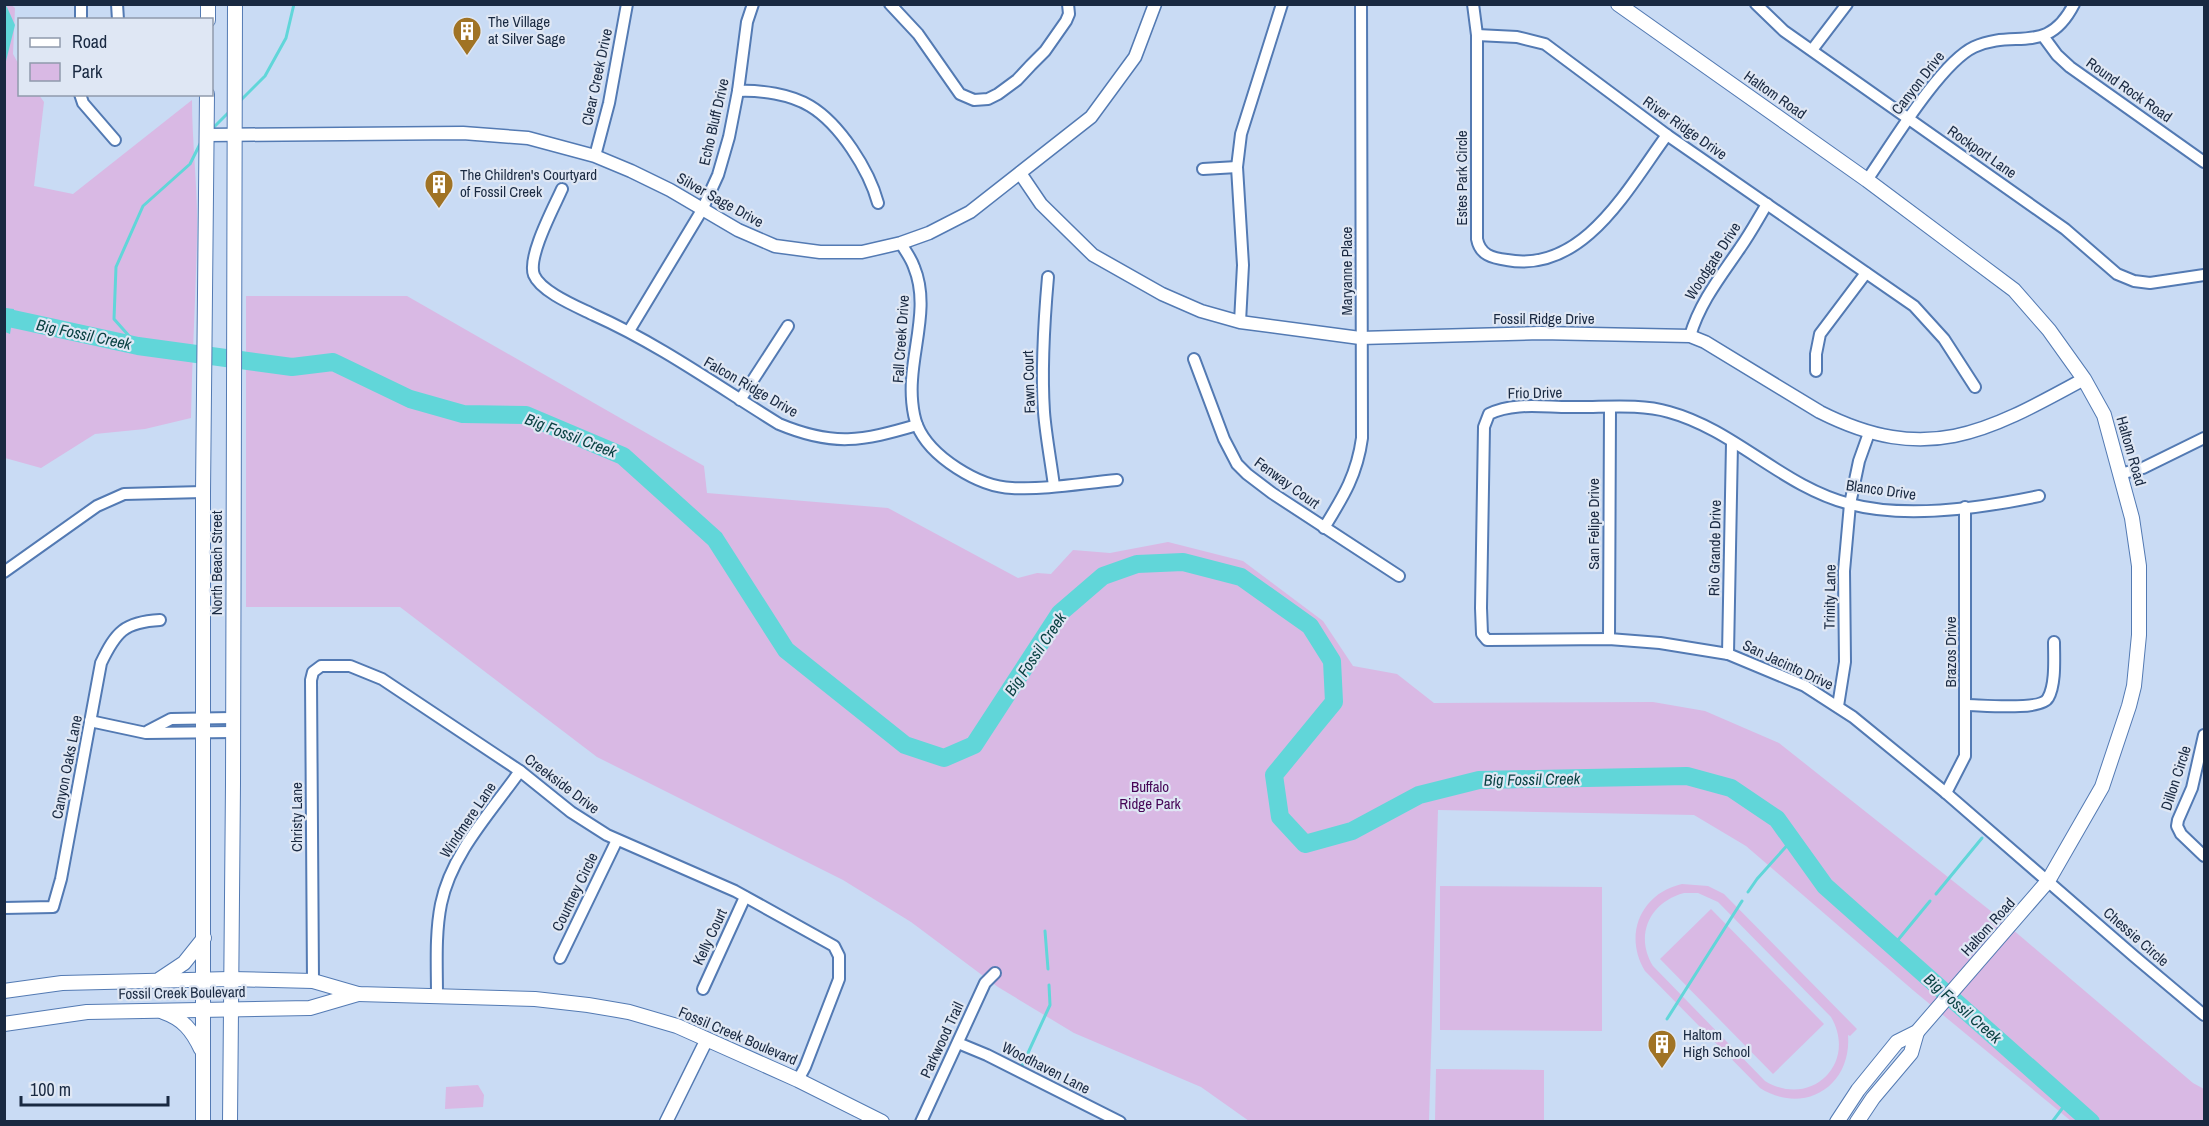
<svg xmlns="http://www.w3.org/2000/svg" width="2209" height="1126" viewBox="0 0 2209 1126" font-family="'Archivo Narrow',sans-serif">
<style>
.green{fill:#d9b9e4;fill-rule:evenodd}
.water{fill:#61d6d9}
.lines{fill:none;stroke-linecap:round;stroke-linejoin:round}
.stream{stroke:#61d6d9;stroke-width:3}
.river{stroke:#61d6d9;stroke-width:18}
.minor-casing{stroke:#537ab3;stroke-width:14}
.tertiary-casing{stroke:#537ab3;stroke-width:15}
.secondary-casing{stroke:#537ab3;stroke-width:16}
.minor{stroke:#fff;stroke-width:10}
.tertiary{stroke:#fff;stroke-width:12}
.secondary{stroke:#fff;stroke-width:14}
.labels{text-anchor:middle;stroke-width:4.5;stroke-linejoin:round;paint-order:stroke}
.poi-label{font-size:15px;fill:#192941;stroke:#dfe7f4;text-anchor:start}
.street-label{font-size:15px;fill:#192941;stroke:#dfe7f4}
.park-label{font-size:15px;fill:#460657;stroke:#dfe7f4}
.water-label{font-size:16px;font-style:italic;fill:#0a4243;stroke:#dfe7f4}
</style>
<rect width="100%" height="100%" fill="#c9dbf4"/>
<!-- green -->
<g class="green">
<path d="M10 4 15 8 13 54 19 65 20 94 39 95 44 102 34 186 73 194 192 100C192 144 198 189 197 233 196 295 192 356 191 418L145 429 95 434 41 468 5 458 4 5Z"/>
<path d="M246 296H407L704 466 707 493 888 508 1018 578 1037 573 1051 574 1073 550 1110 553 1168 542 1243 561 1323 621 1353 666 1397 674 1434 703 1653 702 1705 711 1779 743 1992 912 2193 1083 2204 1089V1121H2071L1914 991 1746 846 1694 815 1438 810 1429 1121H1249L1201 1087 1074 1033 998 987 911 922 843 880 597 757 400 607H246Z"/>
<path d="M1682 884 1708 886 1724 894 1857 1029 1850 1036 1848 1035C1852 1086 1804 1116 1760 1088L1645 971C1623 935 1641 893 1682 884ZM1684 893H1698L1718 902 1831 1017C1858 1063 1811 1109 1765 1081L1653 966C1634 935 1650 902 1684 893Z"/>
<path d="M1440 886 1602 887V1031L1440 1030Z"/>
<path d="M1711 909 1824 1024 1773 1074 1660 959Z"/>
<path d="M1436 1069 1544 1070V1121H1435Z"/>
<path d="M478 1085 484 1095 483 1107 445 1109 446 1087Z"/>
</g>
<!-- water -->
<g class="water">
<path d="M6 5 15 25 5 65 4 5Z"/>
<path d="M5 308 14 309 10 334 5 332Z"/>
</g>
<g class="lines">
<!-- stream -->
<g class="stream">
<path d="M241 100 265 76 286 38 294 4"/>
<path d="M211 130 230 111"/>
<path d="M138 346 114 319 116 267 143 206 190 164 201 142"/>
<path d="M1748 892 1757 879 1792 840"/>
<path d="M1936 894 1982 838"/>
<path d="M1045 931 1048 969"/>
<path d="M1893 946 1930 901"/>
<path d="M1667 1019 1742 901"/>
<path d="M1022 1066 1050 1005 1049 985"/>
<path d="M2052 1122 2068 1101"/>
</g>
<!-- river -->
<path class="river" d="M4 317 138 346 292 367 333 362 410 399 463 414 526 415 623 456 715 539 786 650 905 745 944 758 974 745 1060 613 1103 576 1137 564 1183 562 1241 577 1310 626 1332 661 1334 702 1274 775 1280 817 1305 844 1352 831 1419 795 1479 780 1687 776 1731 788 1777 819 1825 886 2091 1122"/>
<!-- minor casing -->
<g class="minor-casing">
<g id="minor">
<path d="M81 4V20"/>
<path d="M117 4 118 20"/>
<path d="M890 4 918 34 960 94 974 100 988 99 998 94 1017 80 1031 65 1045 51 1066 21 1069 14 1068 4"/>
<path d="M1473 4 1477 35V239C1480 255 1492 258 1507 260 1584 274 1629 186 1667 135"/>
<path d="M1756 4 1784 31 2065 229 2117 274 2134 281 2150 283 2204 275"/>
<path d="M1477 35 1517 37 1545 44 1667 135 1914 306 1944 339 1975 387"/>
<path d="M2043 36 2057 55 2070 67 2204 162"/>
<path d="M1812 50 1847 4"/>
<path d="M738 91C761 90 790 94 810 106 840 124 869 170 878 203"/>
<path d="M80 94 83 103 115 140"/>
<path d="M595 156 609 103 627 4"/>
<path d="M1203 169 1237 167"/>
<path d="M1867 180C1890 147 1940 63 1974 47 2015 28 2047 57 2074 4"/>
<path d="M562 189C554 207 527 257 534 275 541 292 578 307 594 315 659 344 719 387 779 424 834 447 862 441 917 425"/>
<path d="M901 243C905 251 911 258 914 267 929 303 914 343 912 380 911 393 912 412 917 425 930 457 979 487 1012 488 1046 490 1083 483 1117 480"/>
<path d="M1048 277C1044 322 1041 367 1044 412 1046 437 1051 462 1054 486"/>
<path d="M1240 322 1243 265 1237 167 1241 134 1282 4"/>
<path d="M629 331 702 210 718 175 729 137 738 91 747 22 753 4"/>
<path d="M1690 336C1700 302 1721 276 1740 248 1750 234 1758 219 1767 204"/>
<path d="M1194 359 1224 439 1237 464 1247 474 1272 493 1399 576"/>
<path d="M1816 371V354L1820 334 1866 273"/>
<path d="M740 400 788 326"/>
<path d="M2120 474 2143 468 2204 438"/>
<path d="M2039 496C1982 508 1906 519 1850 504 1783 487 1735 430 1669 412 1638 403 1601 408 1569 407 1543 407 1513 402 1489 414L1484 427 1481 608 1482 634 1487 640 1609 639 1660 643 1728 654 1805 686 1853 717 1946 793 2135 957 2204 1015"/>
<path d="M1324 528C1343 497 1357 475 1362 438L1361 4"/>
<path d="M4 572 97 506 124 494 203 492"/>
<path d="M1609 639 1610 408"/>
<path d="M1728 654 1732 443"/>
<path d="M1966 705C1981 705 2041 711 2048 698 2056 684 2054 658 2054 642"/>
<path d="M1838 706 1845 662 1844 571 1850 504 1859 461 1869 433"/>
<path d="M90 721 146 733 233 732"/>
<path d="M148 731 171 719 233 718"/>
<path d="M2204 735 2192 788 2178 820 2177 826 2181 834 2204 856"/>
<path d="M1946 793 1965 756V507"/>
<path d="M4 908 53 907 61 879 101 663C116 632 124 622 160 620"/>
<path d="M560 958 617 840"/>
<path d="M313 981 311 680 313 672 321 666H350L382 679 520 771 571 812 607 835 735 891 834 946 839 956V979L805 1067 798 1080"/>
<path d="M703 989 745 897"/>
<path d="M437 996C437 966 435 934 441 904 451 854 491 812 520 771"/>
<path d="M958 1043 987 1055 1120 1122"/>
<path d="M921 1122 985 983 995 973"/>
</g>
</g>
<!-- tertiary casing -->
<g class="tertiary-casing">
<g id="tertiary">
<path d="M207 135 463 133 528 138 595 156 631 171 670 190 738 230 775 246 820 252H862L901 243 929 233 970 212 1091 117 1135 57 1155 4"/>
<path d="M1020 173 1041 204 1093 255 1162 294 1201 311 1240 322 1360 338 1540 333 1690 336 1705 342 1820 412C1927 466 1987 432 2084 379"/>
<path d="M666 1122 707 1039"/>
</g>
</g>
<!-- secondary casing -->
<g class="secondary-casing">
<g id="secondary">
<path d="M1618 4 1867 180 2014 290 2049 330 2084 379 2104 415 2132 518 2139 566V635L2134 686 2129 706 2102 787 2048 881 1917 1032 1897 1042 1858 1090 1837 1122"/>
<path d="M208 20V4"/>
<path d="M160 979 184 963 204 938"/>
<path d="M4 991 62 983 230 979 313 981 358 994 535 999 588 1005 629 1012 677 1026 798 1080 882 1122"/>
<path d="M163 1012C183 1019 192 1030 201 1049"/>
<path d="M4 1024 87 1012 310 1008 358 994"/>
<path d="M203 1122V492L207 94"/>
<path d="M230 1122 233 784 235 4"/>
<path d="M1857 1122 1873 1098 1911 1053 1917 1032"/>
</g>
</g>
<!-- minor -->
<use href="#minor" class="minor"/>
<!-- tertiary -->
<use href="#tertiary" class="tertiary"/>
<!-- secondary -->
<use href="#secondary" class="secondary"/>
</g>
<!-- icons -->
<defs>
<g id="building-pin" transform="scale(1.5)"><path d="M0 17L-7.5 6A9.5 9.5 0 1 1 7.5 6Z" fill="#a07324" stroke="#dfe7f4"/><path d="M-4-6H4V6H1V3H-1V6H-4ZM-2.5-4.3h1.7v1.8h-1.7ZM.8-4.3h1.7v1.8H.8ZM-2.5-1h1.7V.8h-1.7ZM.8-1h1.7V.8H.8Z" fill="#fff"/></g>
</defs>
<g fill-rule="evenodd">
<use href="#building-pin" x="467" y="31"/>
<use href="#building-pin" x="439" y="184"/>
<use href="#building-pin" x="1662" y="1044"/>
</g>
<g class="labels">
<!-- poi labels -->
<g class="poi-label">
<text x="488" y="27">The Village<tspan x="488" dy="17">at Silver Sage</tspan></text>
<text x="460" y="180">The Children's Courtyard<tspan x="460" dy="17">of Fossil Creek</tspan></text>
<text x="1683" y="1040">Haltom<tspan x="1683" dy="17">High School</tspan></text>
</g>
<!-- street labels -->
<g class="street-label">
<text transform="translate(597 77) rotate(-78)" y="5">Clear Creek Drive</text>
<text transform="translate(1918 83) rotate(-52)" y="5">Canyon Drive</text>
<text transform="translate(2129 90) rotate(35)" y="5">Round Rock Road</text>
<text transform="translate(1775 95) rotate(35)" y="5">Haltom Road</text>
<text transform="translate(714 122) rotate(-77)" y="5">Echo Bluff Drive</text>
<text transform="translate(1685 128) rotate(35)" y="5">River Ridge Drive</text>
<text transform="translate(1982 152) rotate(35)" y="5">Rockport Lane</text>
<text transform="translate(1462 178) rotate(-90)" y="5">Estes Park Circle</text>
<text transform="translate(720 200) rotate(29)" y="5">Silver Sage Drive</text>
<text transform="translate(1713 261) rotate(-57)" y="5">Woodgate Drive</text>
<text transform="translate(1347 271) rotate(-90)" y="5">Maryanne Place</text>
<text x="1544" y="324">Fossil Ridge Drive</text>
<text transform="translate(901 339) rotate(-86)" y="5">Fall Creek Drive</text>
<text transform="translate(1029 382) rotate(-92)" y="5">Fawn Court</text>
<text transform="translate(751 387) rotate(30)" y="5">Falcon Ridge Drive</text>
<text transform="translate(1535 393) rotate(-1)" y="5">Frio Drive</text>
<text transform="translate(2131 451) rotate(74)" y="5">Haltom Road</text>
<text transform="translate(1287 483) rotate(36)" y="5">Fenway Court</text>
<text transform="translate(1881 490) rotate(8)" y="5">Blanco Drive</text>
<text transform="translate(1594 524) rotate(-90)" y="5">San Felipe Drive</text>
<text transform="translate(1715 548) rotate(-89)" y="5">Rio Grande Drive</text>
<text transform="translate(217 563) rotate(-90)" y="5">North Beach Street</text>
<text transform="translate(1830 597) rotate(-89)" y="5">Trinity Lane</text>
<text transform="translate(1951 652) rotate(-90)" y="5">Brazos Drive</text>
<text transform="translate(1788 665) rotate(25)" y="5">San Jacinto Drive</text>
<text transform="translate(67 767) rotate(-79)" y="5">Canyon Oaks Lane</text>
<text transform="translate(2176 778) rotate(-72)" y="5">Dillon Circle</text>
<text transform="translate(562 784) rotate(37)" y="5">Creekside Drive</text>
<text transform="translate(297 817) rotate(-90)" y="5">Christy Lane</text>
<text transform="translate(468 820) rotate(-56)" y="5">Windmere Lane</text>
<text transform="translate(575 892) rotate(-64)" y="5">Courtney Circle</text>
<text transform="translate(1988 927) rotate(-48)" y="5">Haltom Road</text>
<text transform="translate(710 937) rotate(-65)" y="5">Kelly Court</text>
<text transform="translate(2136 937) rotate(41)" y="5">Chessie Circle</text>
<text transform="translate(182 993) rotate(-1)" y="5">Fossil Creek Boulevard</text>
<text transform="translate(738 1036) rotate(23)" y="5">Fossil Creek Boulevard</text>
<text transform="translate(942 1040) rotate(-65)" y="5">Parkwood Trail</text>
<text transform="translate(1046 1068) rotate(27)" y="5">Woodhaven Lane</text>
</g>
<!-- park labels -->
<g class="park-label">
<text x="1150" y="792">Buffalo<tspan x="1150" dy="17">Ridge Park</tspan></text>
</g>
<!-- water labels -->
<g class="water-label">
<text transform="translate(84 334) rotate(12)" y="6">Big Fossil Creek</text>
<text transform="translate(571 435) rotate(21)" y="6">Big Fossil Creek</text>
<text transform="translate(1035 654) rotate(-56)" y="6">Big Fossil Creek</text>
<text transform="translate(1532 779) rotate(-1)" y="6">Big Fossil Creek</text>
<text transform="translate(1963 1008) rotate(41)" y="6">Big Fossil Creek</text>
</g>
</g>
<!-- border -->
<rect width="2209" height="1126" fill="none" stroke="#192941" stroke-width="12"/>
<!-- legend -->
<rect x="18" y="18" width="195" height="78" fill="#dfe7f4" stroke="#909bac" stroke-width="1.5"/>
<rect x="30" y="38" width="30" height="9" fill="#ffffff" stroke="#909bac" stroke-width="1.5"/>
<text x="72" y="48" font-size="18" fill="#192941">Road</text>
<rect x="30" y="63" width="30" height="18" fill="#d9b9e4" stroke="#909bac" stroke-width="1.5"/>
<text x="72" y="78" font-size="18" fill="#192941">Park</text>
<!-- scale -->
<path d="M21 1096v9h147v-9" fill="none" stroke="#192941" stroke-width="3"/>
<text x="30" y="1096" font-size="18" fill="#192941" stroke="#dfe7f4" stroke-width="4.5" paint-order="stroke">100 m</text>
</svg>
